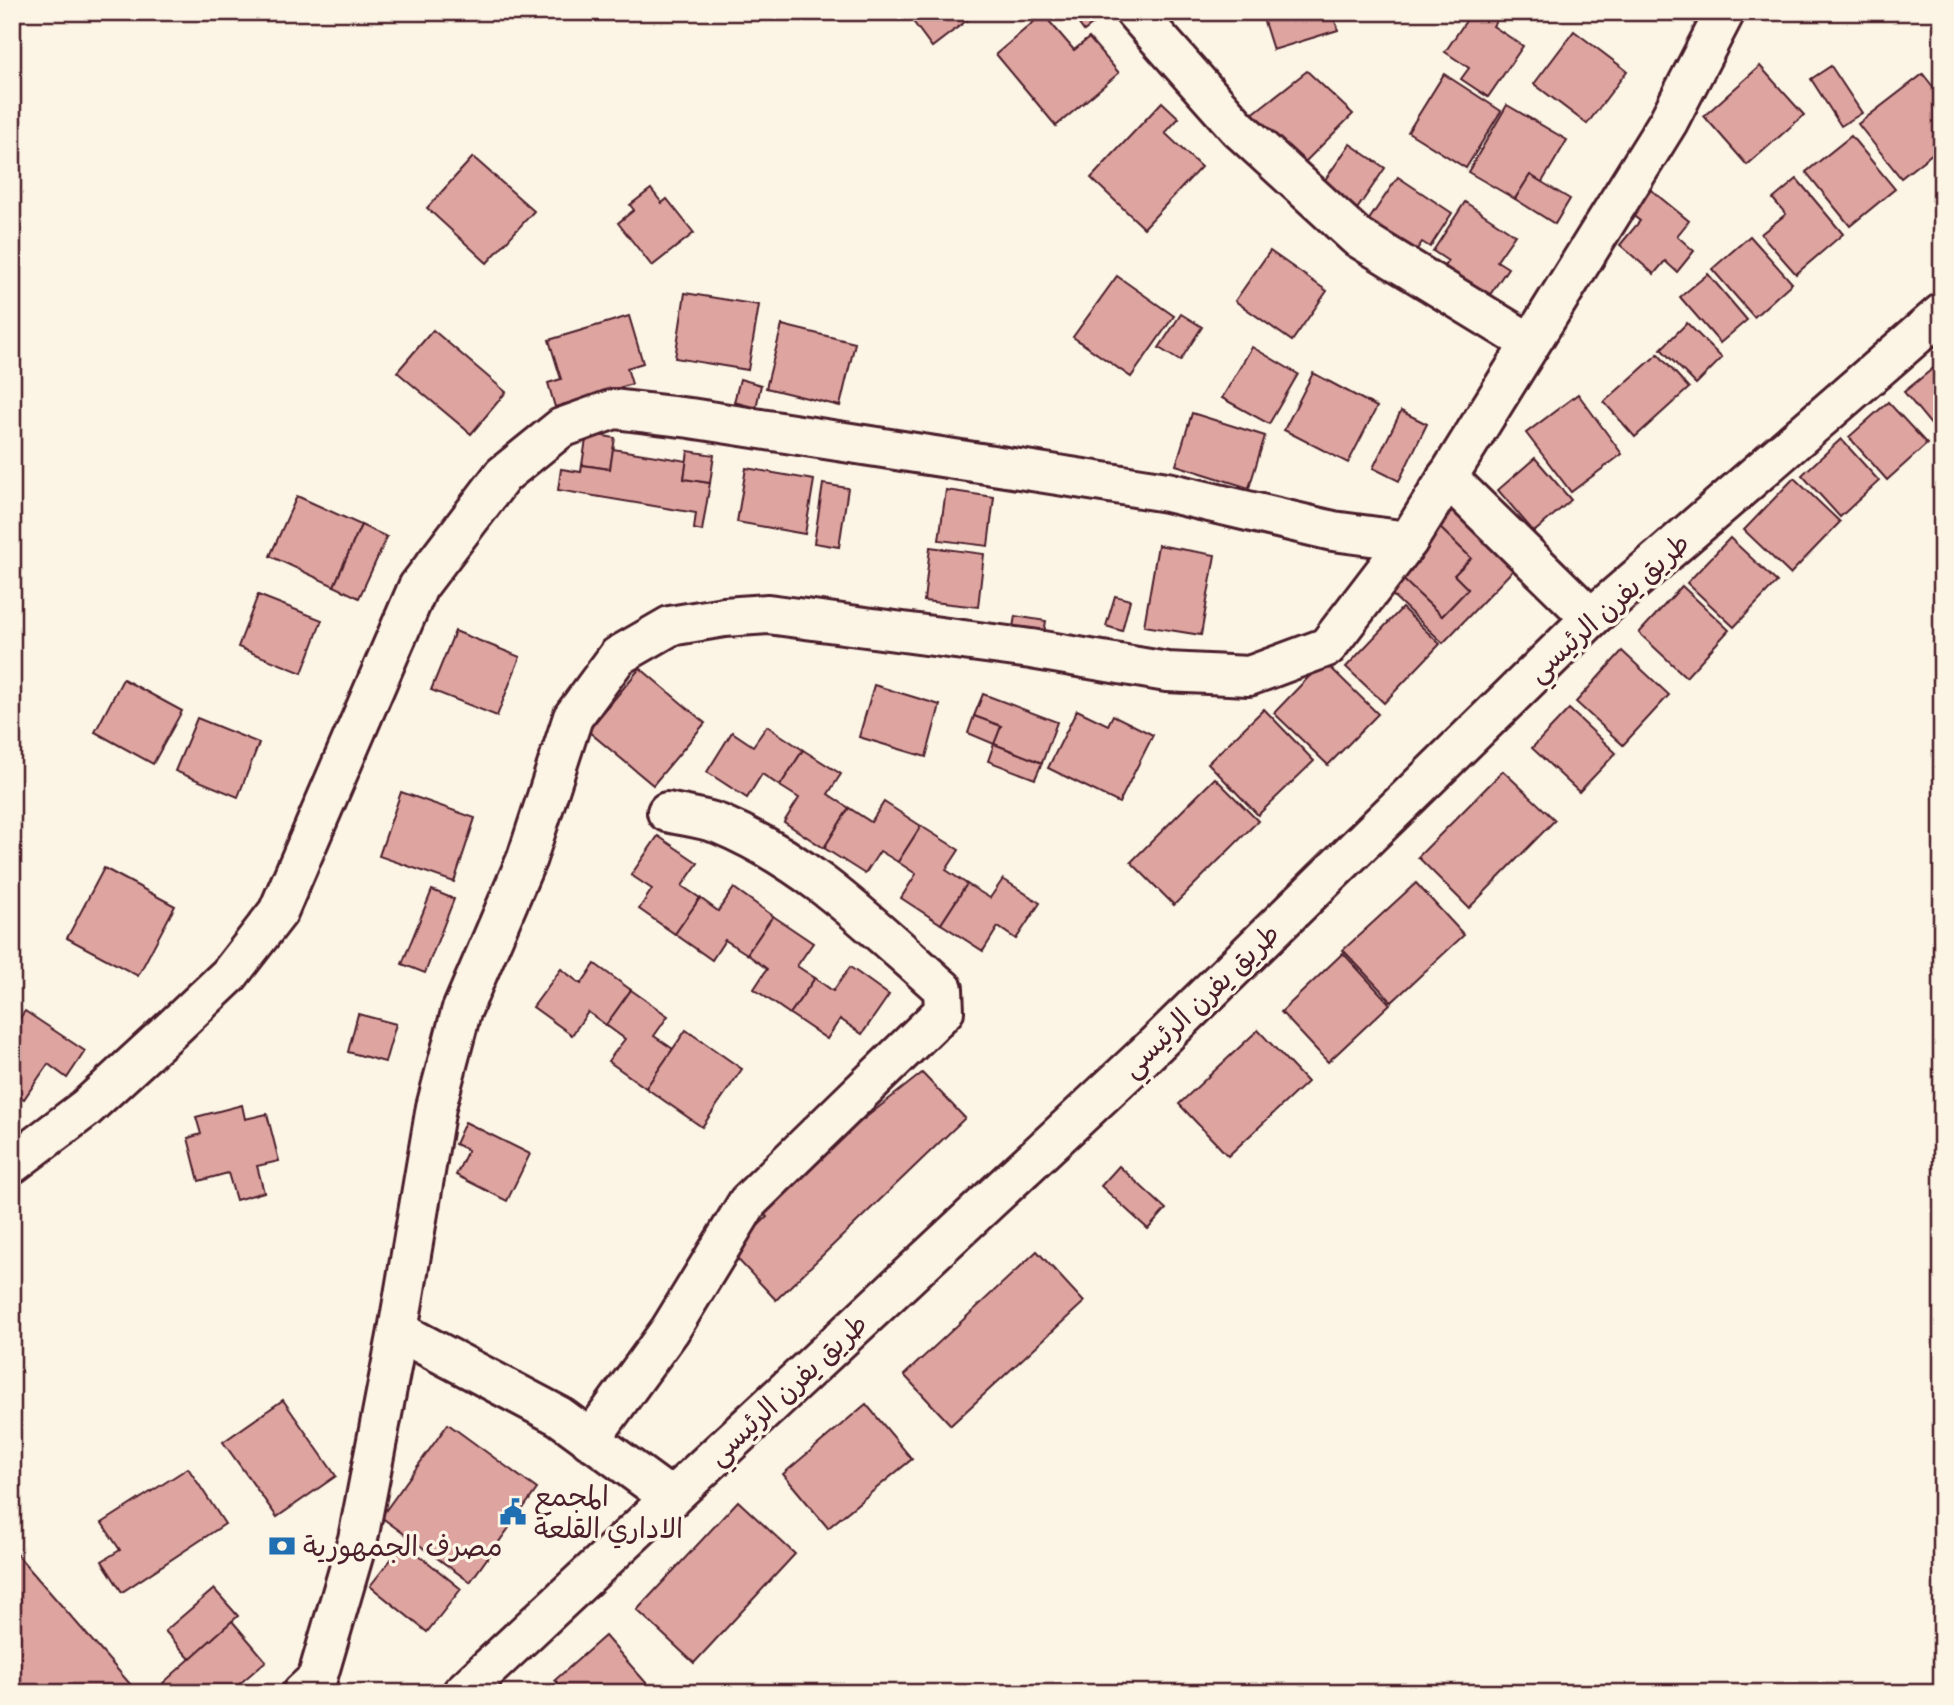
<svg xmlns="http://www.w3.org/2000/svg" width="1954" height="1705" viewBox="0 0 1954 1705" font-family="'Indie Flower','Playpen Sans Arabic',sans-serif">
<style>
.building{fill:#dea4a0;stroke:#4a1f2b;stroke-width:2}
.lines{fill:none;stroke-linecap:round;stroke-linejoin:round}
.minor-casing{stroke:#4a1f2b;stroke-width:44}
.major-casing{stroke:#4a1f2b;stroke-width:44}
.minor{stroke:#fcf5e5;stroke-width:38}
.major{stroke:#fcf5e5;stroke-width:38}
.labels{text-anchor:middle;stroke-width:7;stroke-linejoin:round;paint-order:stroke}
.street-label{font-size:28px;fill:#4a1f2b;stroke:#fcf5e5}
.poi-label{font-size:28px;fill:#4a1f2b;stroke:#fcf5e5;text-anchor:start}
</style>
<rect width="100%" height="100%" fill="#fcf5e5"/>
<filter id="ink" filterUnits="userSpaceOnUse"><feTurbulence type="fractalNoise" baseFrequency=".0143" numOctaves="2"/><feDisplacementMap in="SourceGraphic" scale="14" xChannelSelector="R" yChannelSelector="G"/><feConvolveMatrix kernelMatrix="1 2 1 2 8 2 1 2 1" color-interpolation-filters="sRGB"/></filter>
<g filter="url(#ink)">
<!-- building -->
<g class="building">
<path d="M906 12H978L932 47Z"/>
<path d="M1070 12H1109L1084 31Z"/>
<path d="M1261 12H1332L1338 30 1273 50Z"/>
<path d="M1472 12H1502L1493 26 1523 46 1488 97 1461 79 1469 68 1445 52Z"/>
<path d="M1043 14 1074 50 1089 38 1119 73 1056 126 996 54Z"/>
<path d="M1574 31 1627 71 1587 124 1534 84Z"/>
<path d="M1760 66 1804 115 1747 165 1704 116Z"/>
<path d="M1831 66 1862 113 1841 126 1811 79Z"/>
<path d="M1307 71 1353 114 1301 166 1251 115Z"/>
<path d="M1444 74 1501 111 1466 168 1408 132Z"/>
<path d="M1923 74 1942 98V146L1901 178 1858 124Z"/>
<path d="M1162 102 1179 118 1165 133 1201 167 1144 228 1091 178Z"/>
<path d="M1507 105 1567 140 1542 182 1530 175 1515 199 1468 172Z"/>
<path d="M1851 136 1895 189 1850 226 1806 172Z"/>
<path d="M1350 144 1385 168 1355 212 1320 187Z"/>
<path d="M473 157 534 211 487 263 427 208Z"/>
<path d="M1530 175 1570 199 1555 224 1515 199Z"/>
<path d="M1398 177 1452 213 1430 247 1422 242 1411 258 1364 227Z"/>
<path d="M1797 179 1843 234 1796 274 1761 234 1786 214 1773 199Z"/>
<path d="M651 189 662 203 667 199 694 233 652 266 618 223 634 210 630 205Z"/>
<path d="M1651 190 1689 221 1677 236 1694 251 1677 272 1665 261 1654 274 1620 245 1640 221 1631 214Z"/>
<path d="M1465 202 1515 235 1497 261 1508 268 1489 296 1444 266 1448 261 1433 251Z"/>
<path d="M1750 236 1792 283 1754 317 1712 269Z"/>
<path d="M1270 251 1327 291 1292 341 1235 301Z"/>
<path d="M1708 274 1747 320 1720 343 1680 297Z"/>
<path d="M1117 276 1174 316 1131 377 1073 337Z"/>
<path d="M685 293 759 305 748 370 675 358Z"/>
<path d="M1181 314 1202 327 1180 361 1159 348Z"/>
<path d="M629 316 643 363 627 368 632 384 555 407 548 383 561 379 549 340Z"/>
<path d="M1687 323 1722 358 1696 384 1661 349Z"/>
<path d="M782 325 855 343 840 406 766 388Z"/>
<path d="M433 330 506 392 471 434 397 372Z"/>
<path d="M1252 347 1298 374 1269 424 1222 398Z"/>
<path d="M1658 354 1689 388 1635 437 1604 402Z"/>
<path d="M1942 361V438L1904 392Z"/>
<path d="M1313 373 1377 407 1348 463 1284 430Z"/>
<path d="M740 379 761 385 756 408 734 402Z"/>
<path d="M1578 394 1622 454 1571 492 1526 433Z"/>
<path d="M1888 402 1927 444 1887 480 1849 437Z"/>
<path d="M1401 411 1427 424 1399 481 1373 468Z"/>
<path d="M1192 413 1265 436 1249 488 1176 465Z"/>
<path d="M587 433 615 438 610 469 582 465Z"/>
<path d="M1841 439 1879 481 1840 517 1802 475Z"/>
<path d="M613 449 687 461 684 479 710 483 702 531 694 529 696 513 558 490 561 469 581 472 582 465 610 469Z"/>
<path d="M688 451 714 455 710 483 684 479Z"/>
<path d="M1535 458 1571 500 1534 532 1498 490Z"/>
<path d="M746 468 814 480 805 534 737 522Z"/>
<path d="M1794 478 1840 522 1790 574 1744 530Z"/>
<path d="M823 484 848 488 839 547 814 543Z"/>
<path d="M946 490 994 497 988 546 939 540Z"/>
<path d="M297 496 361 525 334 586 270 556Z"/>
<path d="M1454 505 1518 565 1443 643 1387 590 1400 576 1442 616 1468 589 1454 575 1471 558 1437 525Z"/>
<path d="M361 525 387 537 359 598 334 586Z"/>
<path d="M1437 525 1471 558 1454 575 1468 589 1442 616 1393 570Z"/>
<path d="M1730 538 1777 582 1734 627 1687 583Z"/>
<path d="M1158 545 1215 555 1201 635 1144 626Z"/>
<path d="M930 547 984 554 978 607 924 601Z"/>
<path d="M1682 586 1729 630 1686 677 1639 633Z"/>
<path d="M258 595 322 620 302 673 238 647Z"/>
<path d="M1115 596 1130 600 1122 631 1106 626Z"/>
<path d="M1402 608 1440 644 1384 703 1346 667Z"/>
<path d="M1015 616 1046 621 1043 639 1012 633Z"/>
<path d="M455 631 520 657 497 716 431 690Z"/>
<path d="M1622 651 1669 695 1623 745 1576 702Z"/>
<path d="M1324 661 1378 714 1328 765 1274 713Z"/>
<path d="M640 668 705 723 653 785 588 731Z"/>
<path d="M123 679 182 711 153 764 95 732Z"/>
<path d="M874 685 940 705 926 757 859 737Z"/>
<path d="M983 694 1057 722 1042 763 994 744 1001 726 974 716Z"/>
<path d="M1264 709 1314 761 1258 815 1208 763Z"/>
<path d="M1569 709 1616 753 1579 792 1532 748Z"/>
<path d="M1077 710 1108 725 1113 715 1153 735 1119 803 1048 768Z"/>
<path d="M974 716 1001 726 994 744 968 733Z"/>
<path d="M197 718 259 743 238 797 175 771Z"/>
<path d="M767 726 803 750 780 786 762 774 747 798 707 772 732 732 753 746Z"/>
<path d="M994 744 1042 763 1035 779 988 761Z"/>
<path d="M803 750 841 774 828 794 849 808 824 848 784 822 799 798 780 786Z"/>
<path d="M1503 771 1555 820 1469 908 1418 857Z"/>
<path d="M1215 778 1258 821 1174 905 1131 862Z"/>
<path d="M401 792 475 818 454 882 379 856Z"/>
<path d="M884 802 921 826 898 862 880 851 865 874 824 848 849 808 871 822Z"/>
<path d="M921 826 959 850 946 870 967 884 941 924 901 898 916 874 898 862Z"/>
<path d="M658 836 698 863 682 886 700 898 675 934 639 909 652 889 631 875Z"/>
<path d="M104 868 175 906 138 976 67 938Z"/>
<path d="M1003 879 1040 903 1016 939 998 927 983 951 941 924 967 884 990 898Z"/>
<path d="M1416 883 1464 935 1392 1002 1343 950Z"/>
<path d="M734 888 773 916 747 954 725 940 712 960 675 934 700 898 718 911Z"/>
<path d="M432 890 454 899 425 973 402 964Z"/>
<path d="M773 916 813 943 797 966 815 978 790 1014 754 989 767 969 747 954Z"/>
<path d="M1343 953 1390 1004 1328 1062 1281 1012Z"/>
<path d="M595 964 631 990 606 1025 588 1012 572 1035 533 1007 561 969 581 984Z"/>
<path d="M850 967 889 995 862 1034 840 1019 827 1039 790 1014 815 978 833 991Z"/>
<path d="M631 990 668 1016 654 1036 673 1049 646 1088 608 1061 625 1039 606 1025Z"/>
<path d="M25 1011 85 1051 67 1078 48 1064 24 1099 12 1091V1029Z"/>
<path d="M358 1014 396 1024 385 1062 348 1052Z"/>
<path d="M686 1030 742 1069 702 1127 646 1088Z"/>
<path d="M1258 1030 1307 1082 1228 1156 1179 1104Z"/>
<path d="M922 1073 965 1118 776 1300 731 1252 767 1217 758 1208 784 1182Z"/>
<path d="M242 1105 245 1119 267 1114 279 1161 257 1166 264 1192 236 1200 228 1173 199 1181 188 1138 201 1134 196 1117Z"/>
<path d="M465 1122 530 1154 507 1201 456 1175 468 1150 455 1144Z"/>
<path d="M1119 1166 1166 1209 1148 1229 1101 1186Z"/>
<path d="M1037 1251 1084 1302 951 1425 904 1375Z"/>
<path d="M18 1324 19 1337H12V1325Z"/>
<path d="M283 1400 336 1476 277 1517 223 1442Z"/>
<path d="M866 1404 912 1459 828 1528 783 1474Z"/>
<path d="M448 1424 537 1489 470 1582 381 1517Z"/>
<path d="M188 1468 225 1524 122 1592 102 1561 120 1550 102 1523Z"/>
<path d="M738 1501 795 1554 694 1663 637 1610Z"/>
<path d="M404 1543 461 1589 427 1632 370 1586Z"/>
<path d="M12 1549 138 1693H12Z"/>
<path d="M214 1589 238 1616 190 1659 165 1631Z"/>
<path d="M232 1621 266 1661 229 1693H197L193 1688 188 1693H171L163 1683Z"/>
<path d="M605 1636 655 1693H566L555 1680Z"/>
</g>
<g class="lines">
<!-- minor casing -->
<g class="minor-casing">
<g id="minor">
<path d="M1135 12 1238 128 1357 237 1530 343"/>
<path d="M1447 477 1591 618"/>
<path d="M12 1164 86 1108 174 1027 229 975 278 912 418 587 503 475 561 428 614 409 690 418 1167 492 1333 531 1408 541"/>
<path d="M398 1331 559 1416 671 1498"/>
<path d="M590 1440 670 1330 748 1202 944 1011 943 989C872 926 808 861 719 824 703 818 684 816 667 812"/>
<path d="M302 1693 317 1679 358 1539 398 1331 436 1107 461 1012 527 858 573 717 618 656 670 626 724 617 768 614 1031 649 1167 672 1249 676 1327 647 1408 541 1668 122 1725 12"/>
</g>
</g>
<!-- major casing -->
<g class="major-casing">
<path id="major" d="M462 1693 1144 1056 1591 618 1942 313"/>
</g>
<!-- minor -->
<use href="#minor" class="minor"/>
<!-- major -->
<use href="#major" class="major"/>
</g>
</g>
<!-- icons -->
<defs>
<g id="civic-bare" transform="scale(2.1)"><path d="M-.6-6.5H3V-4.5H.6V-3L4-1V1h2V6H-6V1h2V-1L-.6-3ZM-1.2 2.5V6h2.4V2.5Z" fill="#1f6fb2" stroke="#fcf5e5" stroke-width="2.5" paint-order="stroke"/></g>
<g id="bank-bare" transform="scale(2.1)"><path d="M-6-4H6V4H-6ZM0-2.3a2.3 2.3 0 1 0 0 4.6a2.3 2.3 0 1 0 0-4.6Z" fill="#1f6fb2" stroke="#fcf5e5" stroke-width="2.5" paint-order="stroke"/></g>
</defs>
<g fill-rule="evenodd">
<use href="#civic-bare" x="513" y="1512"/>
<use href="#bank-bare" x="282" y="1546"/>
</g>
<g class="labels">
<!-- street labels -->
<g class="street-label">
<text transform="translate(1608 607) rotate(-42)" y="10">طريق يفرن الرئيسي</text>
<text transform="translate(1200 1000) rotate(-44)" y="10">طريق يفرن الرئيسي</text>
<text transform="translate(787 1389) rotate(-43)" y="10">طريق يفرن الرئيسي</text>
</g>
<!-- poi labels -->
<g class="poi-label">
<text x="534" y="1506">المجمع<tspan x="534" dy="32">الاداري القلعة</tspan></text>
<text x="303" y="1556">مصرف الجمهورية</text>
</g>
</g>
<!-- margin -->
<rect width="1954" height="1705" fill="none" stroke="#fcf5e5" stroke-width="42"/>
<rect x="21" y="21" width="1912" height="1663" fill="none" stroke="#4a1f2b" stroke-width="2.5" filter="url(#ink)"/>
</svg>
